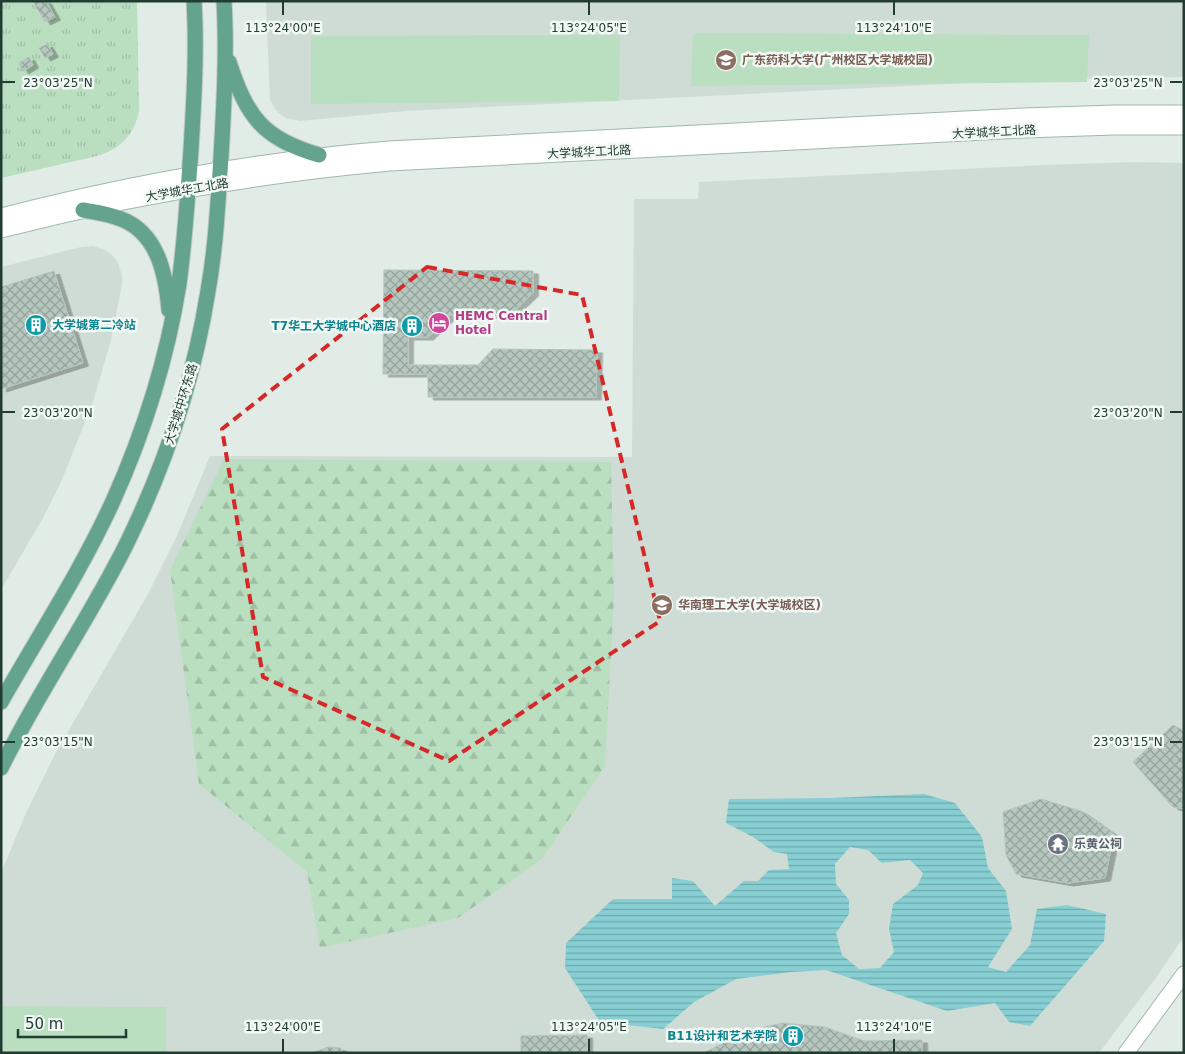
<svg xmlns="http://www.w3.org/2000/svg" width="1185" height="1054" viewBox="0 0 1185 1054" font-family="'DejaVu Sans','Noto Sans SC',sans-serif">
<style>
.built{fill:#cfdcd5}
.forest{fill:url(#forest-firs)}
.park{fill:url(#park-tufts)}
.garden{fill:#b9dec0}
.water{fill:url(#water-rules);fill-rule:evenodd}
.building{fill:url(#building-cross-hatch);stroke:#b3c6bc;filter:url(#shadow)}
.lines{fill:none;stroke-linecap:round;stroke-linejoin:round}
.secondary-casing{stroke:#9fb8ad;stroke-width:17}
.primary-casing{stroke:#c1c9c6;stroke-width:17}
.secondary{stroke:#fff;stroke-width:15}
.primary{stroke:#64a38d;stroke-width:15}
.marked{fill:none;stroke:#d62828;stroke-width:4;stroke-dasharray:10 6;stroke-linejoin:round}
.ticks{fill:none;stroke:#213d33;stroke-width:2}
.labels{text-anchor:middle;stroke-width:5;stroke-linejoin:round;paint-order:stroke}
.education-label{font-size:12px;font-weight:bold;fill:#785e54;stroke:#f2f8f4;text-anchor:start}
.street-label{font-size:12px;fill:#213d33;stroke:#f2f8f4}
.hotel-label{font-size:12px;font-weight:bold;fill:#b23c85;stroke:#f2f8f4;text-anchor:start}
.culture-label{font-size:12px;font-weight:bold;fill:#0d838f;stroke:#f2f8f4;text-anchor:end}
.worship-label{font-size:12px;font-weight:bold;fill:#5b616d;stroke:#f2f8f4;text-anchor:start}
.ticks-label{font-size:12px;text-anchor:middle;fill:#213d33;stroke:#f2f8f4;stroke-width:5;stroke-linejoin:round;paint-order:stroke}
</style>
<defs>
<pattern id="forest-firs" width="22" height="20" patternUnits="userSpaceOnUse" patternTransform="scale(1.25)"><rect width="22" height="20" fill="#b9dec0"/><path d="M5 1l3.5 6h-7zM16 11l3.5 6h-7z" fill="#9fbfa5"/></pattern>
<pattern id="park-tufts" width="24" height="20" patternUnits="userSpaceOnUse" patternTransform="scale(1.25)"><rect width="24" height="20" fill="#b9dec0"/><path d="M3 7l-1-3M5 7V3M7 7l1-3M15 17l-1-3M17 17v-4M19 17l1-3" fill="none" stroke="#9fbfa5"/></pattern>
<pattern id="water-rules" width="6" height="5" patternUnits="userSpaceOnUse" patternTransform="scale(1.25)"><rect width="6" height="5" fill="#87cfd3"/><path d="M0 2.5h6" fill="none" stroke="#6ea9ac"/></pattern>
<pattern id="building-cross-hatch" width="8" height="8" patternUnits="userSpaceOnUse" patternTransform="scale(1.25)"><rect width="8" height="8" fill="#b6c7bf"/><path d="M0 0l8 8M0 8l8-8" fill="none" stroke="#94a39c"/></pattern>
<filter id="shadow"><feDropShadow dx="5.5" dy="3" stdDeviation="0" flood-color="#0004"/></filter>
</defs>
<rect width="100%" height="100%" fill="#e1ece6"/>
<!-- built -->
<g class="built">
<path d="M266 1H1184V77L1029 80 406 111 300 121 286 118 280 114 275 109 270 99Z"/>
<path d="M1135 162 1184 163V936L1158 975 1099 1053H1V873L26 813 55 754 148 594 176 538 210 456 632 457 634 199H698L699 182 1044 165Z"/>
<path d="M93 246 105 250 112 255 117 261 122 275V284L111 340 93 402 61 482 44 516 1 590V267L81 247Z"/>
</g>
<!-- forest -->
<path class="forest" d="M224 459 611 462 614 596 605 766 542 859 458 918 320 948 307 872 199 784 170 570Z"/>
<!-- park -->
<path class="park" d="M1 1H137L139 110C135 135 120 149 97 156L1 178Z"/>
<!-- garden -->
<g class="garden">
<path d="M693 33 1089 35 1087 82 691 86Z"/>
<path d="M620 35 619 101 311 104V36Z"/>
<path d="M1 1006 166 1007V1053H1Z"/>
</g>
<!-- water -->
<path class="water" d="M924 794 955 803 982 837 988 868 1006 891 1012 929 988 967 1006 972 1030 945 1037 909 1067 905 1106 914 1104 941 1030 1026 1009 1022 995 1003 947 1011 826 970 791 972 736 979 694 1002 663 1029 600 1022 565 968 566 943 613 899H672V878L693 881 715 906 744 881H758L769 870 789 869 787 854 774 852 753 837 726 823 729 799 831 798ZM850 847 868 850 882 863 910 860 923 873 918 885 893 904 889 929 894 952 880 968 859 969 842 955 836 933 849 914V900L836 884 835 864Z"/>
<!-- building -->
<g class="building">
<path d="M33 1H46L55 17 45 22Z"/>
<path d="M47 44 53 54 45 58 39 48Z"/>
<path d="M29 57 33 65 23 71 19 63Z"/>
<path d="M384 270 533 271V293L510 315H451L428 337H408V365H478L493 349 597 350 596 397H428V374H383Z"/>
<path d="M54 271 83 363 1 389V287Z"/>
<path d="M1173 725 1184 731V809L1173 807 1133 762Z"/>
<path d="M1041 799 1081 811 1114 834 1105 878 1068 883 1016 874 1006 855 1003 812Z"/>
<path d="M783 1023 825 1027 864 1041 922 1040V1053H704L743 1032Z"/>
<path d="M587 1035V1053H521V1036Z"/>
<path d="M328 1047 341 1048V1053H312Z"/>
</g>
<g class="lines">
<!-- secondary casing -->
<g class="secondary-casing">
<g id="secondary">
<path d="M1 216C129 183 257 160 389 149L1023 116 1115 113H1184"/>
<path d="M1 230C129 197 258 175 390 163L1024 130 1115 127H1184"/>
<path d="M1126 1053 1184 974"/>
</g>
</g>
<!-- primary casing -->
<g class="primary-casing">
<g id="primary">
<path d="M229 62C247 117 263 139 319 155"/>
<path d="M83 210C96 212 109 214 121 219 158 233 166 275 169 310"/>
<path d="M1 702C39 635 81 571 113 501 144 432 167 359 179 284 185 239 188 194 191 149 194 100 197 50 194 1"/>
<path d="M1 768C39 690 89 620 127 543 166 463 194 379 208 291 216 246 218 201 221 157 224 105 227 53 224 1"/>
</g>
</g>
<!-- secondary -->
<use href="#secondary" class="secondary"/>
<!-- primary -->
<use href="#primary" class="primary"/>
</g>
<!-- marked area -->
<path class="marked" d="M427 267 582 295 660 621 449 761 263 677 222 429Z"/>
<!-- ticks -->
<path class="ticks" d="M283 2V15M589 2V15M894 2V15M2 82H15M1170 82H1182M2 412H15M1170 412H1182M2 742H15M1170 742H1182M283 1039V1052M589 1039V1052M894 1039V1052"/>
<!-- icons -->
<defs>
<g id="university-disc" transform="scale(1.125)"><circle r="9.5" fill="#8d6e63" stroke="#f2f8f4"/><path d="M0-5L7-2L0 1L-7-2ZM-4 1L0 2.5L4 1V4Q0 6-4 4Z" fill="#fff"/></g>
<g id="hotel-disc" transform="scale(1.125)"><circle r="9.5" fill="#d1479c" stroke="#f2f8f4"/><path d="M-6-4.5h1.5V1H6V5H4.5V3h-9V5H-6ZM-4 0a1.8 1.8 0 1 1 3.6 0ZM.5 0V-2.5h3Q6-2.5 6 0Z" fill="#fff"/></g>
<g id="building-disc" transform="scale(1.125)"><circle r="9.5" fill="#0f9aa8" stroke="#f2f8f4"/><path d="M-4-6H4V6H1V3H-1V6H-4ZM-2.5-4.3h1.7v1.8h-1.7ZM.8-4.3h1.7v1.8H.8ZM-2.5-1h1.7V.8h-1.7ZM.8-1h1.7V.8H.8Z" fill="#fff"/></g>
<g id="temple-disc" transform="scale(1.125)"><circle r="9.5" fill="#6b7280" stroke="#f2f8f4"/><path d="M0-6L5-2H3V0L6.5 2.5H4V6H1.5V3h-3V6H-4V2.5H-6.5L-3 0V-2H-5Z" fill="#fff"/></g>
</defs>
<g fill-rule="evenodd">
<use href="#university-disc" x="726" y="60"/>
<use href="#hotel-disc" x="439" y="323"/>
<use href="#building-disc" x="36" y="325"/>
<use href="#building-disc" x="412" y="326"/>
<use href="#university-disc" x="662" y="605"/>
<use href="#temple-disc" x="1058" y="844"/>
<use href="#building-disc" x="793" y="1036"/>
</g>
<g class="labels">
<!-- education labels -->
<g class="education-label">
<text x="742" y="64">广东药科大学(广州校区大学城校园)</text>
<text x="678" y="609">华南理工大学(大学城校区)</text>
</g>
<!-- street labels -->
<g class="street-label">
<text transform="translate(994 132) rotate(-3)" y="4">大学城华工北路</text>
<text transform="translate(589 152) rotate(-3)" y="4">大学城华工北路</text>
<text transform="translate(187 190) rotate(-10)" y="4">大学城华工北路</text>
<text transform="translate(181 404) rotate(-73)" y="4">大学城中环东路</text>
</g>
<!-- hotel labels -->
<g class="hotel-label">
<text x="455" y="320">HEMC Central<tspan x="455" dy="14">Hotel</tspan></text>
</g>
<!-- culture labels -->
<g class="culture-label">
<text x="52" y="329" text-anchor="start">大学城第二冷站</text>
<text x="396" y="330">T7华工大学城中心酒店</text>
<text x="777" y="1040">B11设计和艺术学院</text>
</g>
<!-- worship labels -->
<g class="worship-label">
<text x="1074" y="848">乐黄公祠</text>
</g>
</g>
<g class="ticks-label">
<text x="283" y="32">113°24'00"E</text>
<text x="589" y="32">113°24'05"E</text>
<text x="894" y="32">113°24'10"E</text>
<text x="58" y="87">23°03'25"N</text>
<text x="1128" y="87">23°03'25"N</text>
<text x="58" y="417">23°03'20"N</text>
<text x="1128" y="417">23°03'20"N</text>
<text x="58" y="746">23°03'15"N</text>
<text x="1128" y="746">23°03'15"N</text>
<text x="283" y="1031">113°24'00"E</text>
<text x="589" y="1031">113°24'05"E</text>
<text x="894" y="1031">113°24'10"E</text>
</g>
<!-- border -->
<rect width="1185" height="1054" fill="none" stroke="#213d33" stroke-width="5"/>
<!-- scale -->
<path d="M18 1029v8h108v-8" fill="none" stroke="#213d33" stroke-width="2.5"/>
<text x="25" y="1029" font-size="15" fill="#213d33" stroke="#f2f8f4" stroke-width="4" paint-order="stroke">50 m</text>
</svg>
